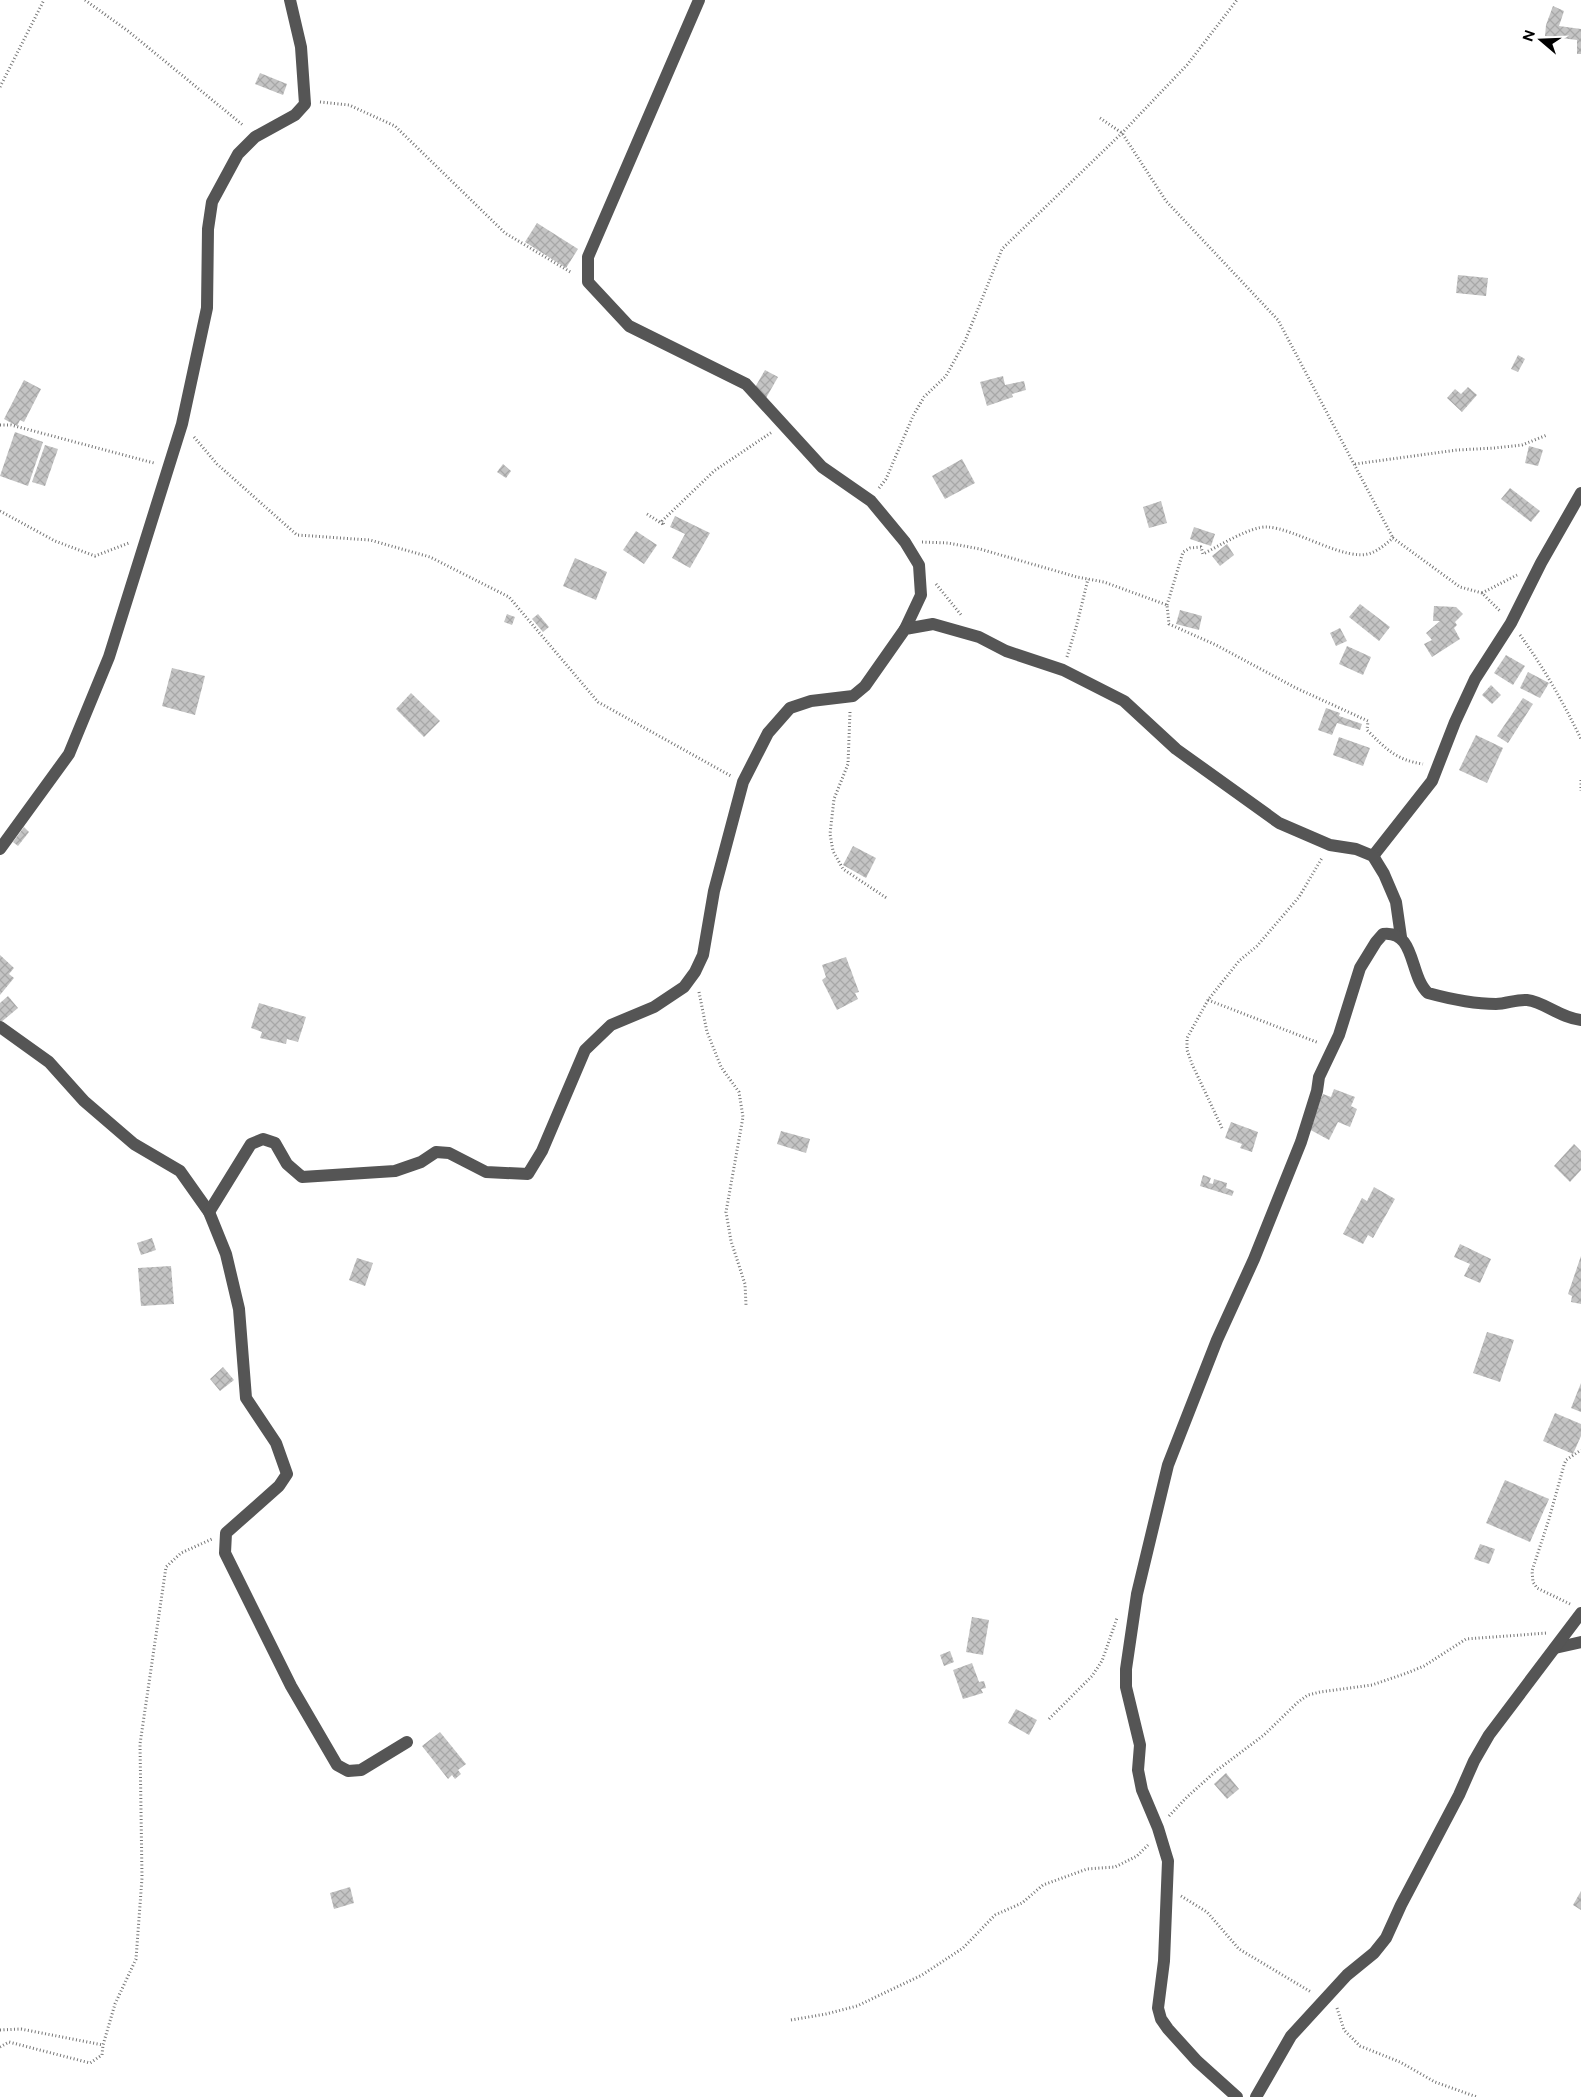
<svg xmlns="http://www.w3.org/2000/svg" width="1581" height="2097" viewBox="0 0 1581 2097" font-family="'Public Sans',sans-serif">
<style>
.building{fill:url(#building-cross-hatch)}
.lines{fill:none;stroke-linecap:round;stroke-linejoin:round}
.path{stroke:#777;stroke-width:3;stroke-dasharray:1 2.5;stroke-linecap:butt}
.minor{stroke:#555;stroke-width:12}
</style>
<defs>
<pattern id="building-cross-hatch" width="8" height="8" patternUnits="userSpaceOnUse" patternTransform="scale(1.25)"><rect width="8" height="8" fill="#c4c4c4"/><path d="M0 0l8 8M0 8l8-8" fill="none" stroke="#a7a7a7"/></pattern>
</defs>
<rect width="100%" height="100%" fill="#fff"/>
<!-- building -->
<g class="building">
<path d="M1553 6 1564 11 1559 26 1581 29V54H1577V40L1545 36 1546 25Z"/>
<path d="M260 73 287 84 283 95 255 84Z"/>
<path d="M537 223 578 249 566 268 525 242Z"/>
<path d="M1458 275 1488 278 1486 296 1456 293Z"/>
<path d="M1518 355 1525 359 1518 372 1511 369Z"/>
<path d="M765 370 778 377 766 398 753 391Z"/>
<path d="M1003 376 1005 385 1024 381 1026 390 1012 394 1013 397 987 406 980 382Z"/>
<path d="M24 380 41 389 24 422 20 420 17 426 4 419Z"/>
<path d="M1468 387 1477 395 1462 412 1447 398 1455 389 1461 394Z"/>
<path d="M15 432 43 442 28 486 0 476Z"/>
<path d="M45 445 58 449 45 486 32 482Z"/>
<path d="M1529 446 1543 450 1538 466 1525 463Z"/>
<path d="M962 459 975 483 945 499 932 476Z"/>
<path d="M503 464 511 471 506 478 497 472Z"/>
<path d="M1510 488 1540 511 1531 522 1501 499Z"/>
<path d="M1161 501 1167 523 1149 528 1143 507Z"/>
<path d="M675 516 710 533 690 568 672 558 685 534 670 527Z"/>
<path d="M1194 527 1215 534 1211 546 1190 539Z"/>
<path d="M636 531 657 545 644 564 623 550Z"/>
<path d="M1227 544 1234 555 1220 566 1212 556Z"/>
<path d="M575 558 607 572 596 600 563 586Z"/>
<path d="M1360 604 1390 627 1379 641 1349 617Z"/>
<path d="M1434 606 1456 607 1463 614 1455 622 1457 625 1454 628 1460 639 1432 657 1424 644 1432 640 1426 633 1440 621H1433Z"/>
<path d="M1180 610 1202 616 1199 630 1176 624Z"/>
<path d="M507 614 515 617 512 625 504 622Z"/>
<path d="M538 614 549 627 543 632 532 619Z"/>
<path d="M1340 628 1347 641 1336 646 1330 633Z"/>
<path d="M1347 646 1371 657 1363 675 1339 664Z"/>
<path d="M1506 655 1525 666 1513 685 1494 673Z"/>
<path d="M172 668 205 676 195 715 162 706Z"/>
<path d="M1528 672 1549 683 1540 698 1520 688Z"/>
<path d="M1491 685 1501 695 1492 704 1482 695Z"/>
<path d="M411 693 440 721 424 737 396 709Z"/>
<path d="M1523 698 1533 704 1508 743 1497 736Z"/>
<path d="M1326 708 1340 713 1339 716 1362 724 1360 730 1337 723 1332 735 1318 730Z"/>
<path d="M1476 735 1503 748 1487 783 1459 770Z"/>
<path d="M1339 737 1370 748 1363 766 1333 755Z"/>
<path d="M24 827 29 832 18 846 13 842Z"/>
<path d="M853 846 876 858 866 878 843 865Z"/>
<path d="M0 955 14 968 9 974 14 978 0 995Z"/>
<path d="M846 957 859 992 855 993 858 999 837 1010 822 980 826 977 822 965Z"/>
<path d="M8 996 18 1008 0 1023V1003Z"/>
<path d="M259 1003 306 1017 298 1042 287 1039 286 1044 260 1038 262 1032 251 1028Z"/>
<path d="M1334 1089 1355 1097 1351 1106 1357 1109 1350 1127 1338 1122 1329 1140 1307 1128 1323 1094 1331 1097Z"/>
<path d="M1231 1122 1258 1132 1252 1152 1240 1148 1242 1144 1225 1138Z"/>
<path d="M781 1131 810 1139 806 1153 777 1144Z"/>
<path d="M1574 1144 1581 1151V1170L1570 1182 1554 1166Z"/>
<path d="M1203 1175 1211 1178 1209 1183 1213 1184 1214 1179 1227 1183 1226 1188 1234 1191 1232 1196 1200 1186Z"/>
<path d="M1374 1187 1395 1199 1373 1238 1368 1235 1363 1244 1343 1234 1362 1198 1367 1201Z"/>
<path d="M152 1238 156 1250 141 1255 137 1243Z"/>
<path d="M1460 1244 1491 1259 1480 1283 1464 1276 1470 1264 1454 1257Z"/>
<path d="M1581 1256V1304L1571 1302 1572 1296 1568 1294Z"/>
<path d="M357 1258 373 1263 365 1286 349 1280Z"/>
<path d="M171 1266 174 1304 141 1306 138 1268Z"/>
<path d="M1487 1332 1514 1340 1500 1382 1473 1373Z"/>
<path d="M223 1367 234 1380 220 1391 210 1379Z"/>
<path d="M1581 1383V1412L1571 1408Z"/>
<path d="M1555 1413 1581 1424V1436L1573 1454 1543 1441Z"/>
<path d="M1505 1480 1549 1499 1530 1542 1486 1523Z"/>
<path d="M1480 1544 1495 1549 1489 1564 1474 1559Z"/>
<path d="M972 1617 989 1620 983 1655 966 1652Z"/>
<path d="M950 1651 954 1662 944 1666 940 1655Z"/>
<path d="M972 1663 979 1682 984 1681 986 1688 981 1689 983 1693 963 1699 953 1670Z"/>
<path d="M1016 1709 1037 1720 1029 1735 1008 1723Z"/>
<path d="M440 1732 466 1764 458 1770 461 1774 455 1779 452 1775 448 1779 422 1746Z"/>
<path d="M1226 1773 1239 1789 1227 1799 1214 1784Z"/>
<path d="M350 1887 354 1903 334 1909 330 1893Z"/>
<path d="M1581 1891V1910L1573 1905Z"/>
</g>
<g class="lines">
<!-- path -->
<g class="path">
<path d="M85 0 128 31 244 126"/>
<path d="M0 87 44 0"/>
<path d="M320 102 349 105 395 126 505 233 572 273"/>
<path d="M1100 118 1122 133 1166 201 1278 320 1393 538"/>
<path d="M0 425H11L154 463"/>
<path d="M194 437 217 464 297 535 370 540 430 557 509 597 598 702 731 776"/>
<path d="M1355 464 1457 450 1494 448 1522 445 1547 435"/>
<path d="M879 488 886 479 913 416 924 397 946 376 965 341 1002 249 1122 133 1187 65 1237 0"/>
<path d="M0 511 55 541 95 556 129 543"/>
<path d="M647 514 664 525 662 521 714 471 772 432"/>
<path d="M922 542 948 543 980 549 1077 577 1104 582 1167 605 1169 624 1216 645 1296 688 1368 721 1367 730C1386 749 1396 760 1423 764"/>
<path d="M936 584 962 616"/>
<path d="M1482 593 1517 575"/>
<path d="M1167 605 1183 552 1190 548 1201 547 1203 554C1219 546 1251 526 1267 527 1295 528 1347 563 1371 553 1379 550 1386 544 1393 538L1460 587 1482 593 1500 611"/>
<path d="M1520 635C1544 668 1563 702 1581 739"/>
<path d="M1067 657 1077 624 1088 579"/>
<path d="M850 712 848 764 834 799 830 834 833 851 843 869 888 899"/>
<path d="M1581 780V791"/>
<path d="M699 992 707 1032 721 1067 739 1092 743 1117 726 1212 731 1241 745 1284 746 1305"/>
<path d="M1208 1000 1319 1043"/>
<path d="M1222 1128 1192 1064 1187 1050V1038L1208 1000 1239 961 1257 946 1299 897 1322 858"/>
<path d="M1570 1604 1537 1588 1533 1582 1532 1571 1549 1519 1564 1465 1566 1460 1581 1450"/>
<path d="M1049 1719 1092 1676 1102 1661 1117 1618"/>
<path d="M1169 1816 1187 1797 1216 1771 1264 1735 1298 1702 1308 1695 1320 1692 1372 1685 1407 1673 1424 1666 1466 1639 1547 1633"/>
<path d="M1181 1896 1207 1912 1239 1949 1311 1992"/>
<path d="M1337 2008 1344 2030 1360 2046 1400 2062 1435 2082 1477 2097"/>
<path d="M791 2020 826 2014 857 2006 922 1975 963 1948 995 1915 1022 1903 1043 1885 1087 1869 1115 1867 1137 1856 1148 1845"/>
<path d="M0 2030 21 2029 103 2045"/>
<path d="M0 2047 9 2042 90 2063 102 2055 103 2045 115 2004 136 1959 142 1878 140 1744 166 1567 181 1553 212 1539"/>
</g>
<!-- minor -->
<g class="minor">
<path d="M699 0 588 257V282L629 326 746 384 822 467 871 501 905 542 919 565 921 595 905 629"/>
<path d="M0 849 69 754 109 657 182 424 207 308 208 229 212 202 238 154 255 137 295 115 305 104 301 47 290 0"/>
<path d="M1373 856 1432 781 1455 722 1475 679 1511 623 1541 563 1581 493"/>
<path d="M0 1027 49 1062 84 1101 134 1144 180 1171 209 1212 226 1254 239 1309 246 1398 276 1443 287 1474 279 1486 226 1533 225 1553 291 1686 337 1765 348 1771 361 1770 407 1742"/>
<path d="M209 1212 251 1144 263 1139 275 1143 287 1164 302 1177 395 1171 421 1162 436 1152 449 1153 486 1172 528 1174 542 1151 585 1050 611 1025 654 1007 684 987 695 972 703 955 714 891 743 782 768 733 790 708 811 701 853 696 865 686 905 629 933 624 979 637 1006 651 1063 670 1124 701 1176 749 1279 823 1330 845 1356 849 1373 856 1384 874 1396 902 1401 937"/>
<path d="M1555 1648 1581 1642"/>
<path d="M1237 2097 1197 2061 1168 2029 1161 2019 1158 2008 1164 1961 1168 1861 1158 1828 1142 1790 1138 1770 1140 1745 1126 1687V1669L1137 1594 1168 1465 1217 1340 1254 1259 1301 1142 1317 1091 1319 1077 1339 1035 1360 968 1376 942 1383 934C1416 930 1409 976 1428 993 1450 999 1474 1004 1496 1004 1506 1004 1517 999 1527 1000 1545 1002 1560 1018 1581 1020"/>
<path d="M1256 2097 1291 2036 1347 1975 1374 1953 1386 1938 1401 1905 1459 1795 1474 1761 1489 1735 1581 1613"/>
</g>
</g>
<!-- north arrow -->
<g transform="translate(1541 40) rotate(289)" stroke="#ffffff" stroke-width="4" paint-order="stroke">
<path d="M0-4L9 19L0 12L-9 19Z" fill="#000000"/>
<text y="-8" font-size="14" font-weight="bold" text-anchor="middle" fill="#000000">N</text>
</g>
</svg>
